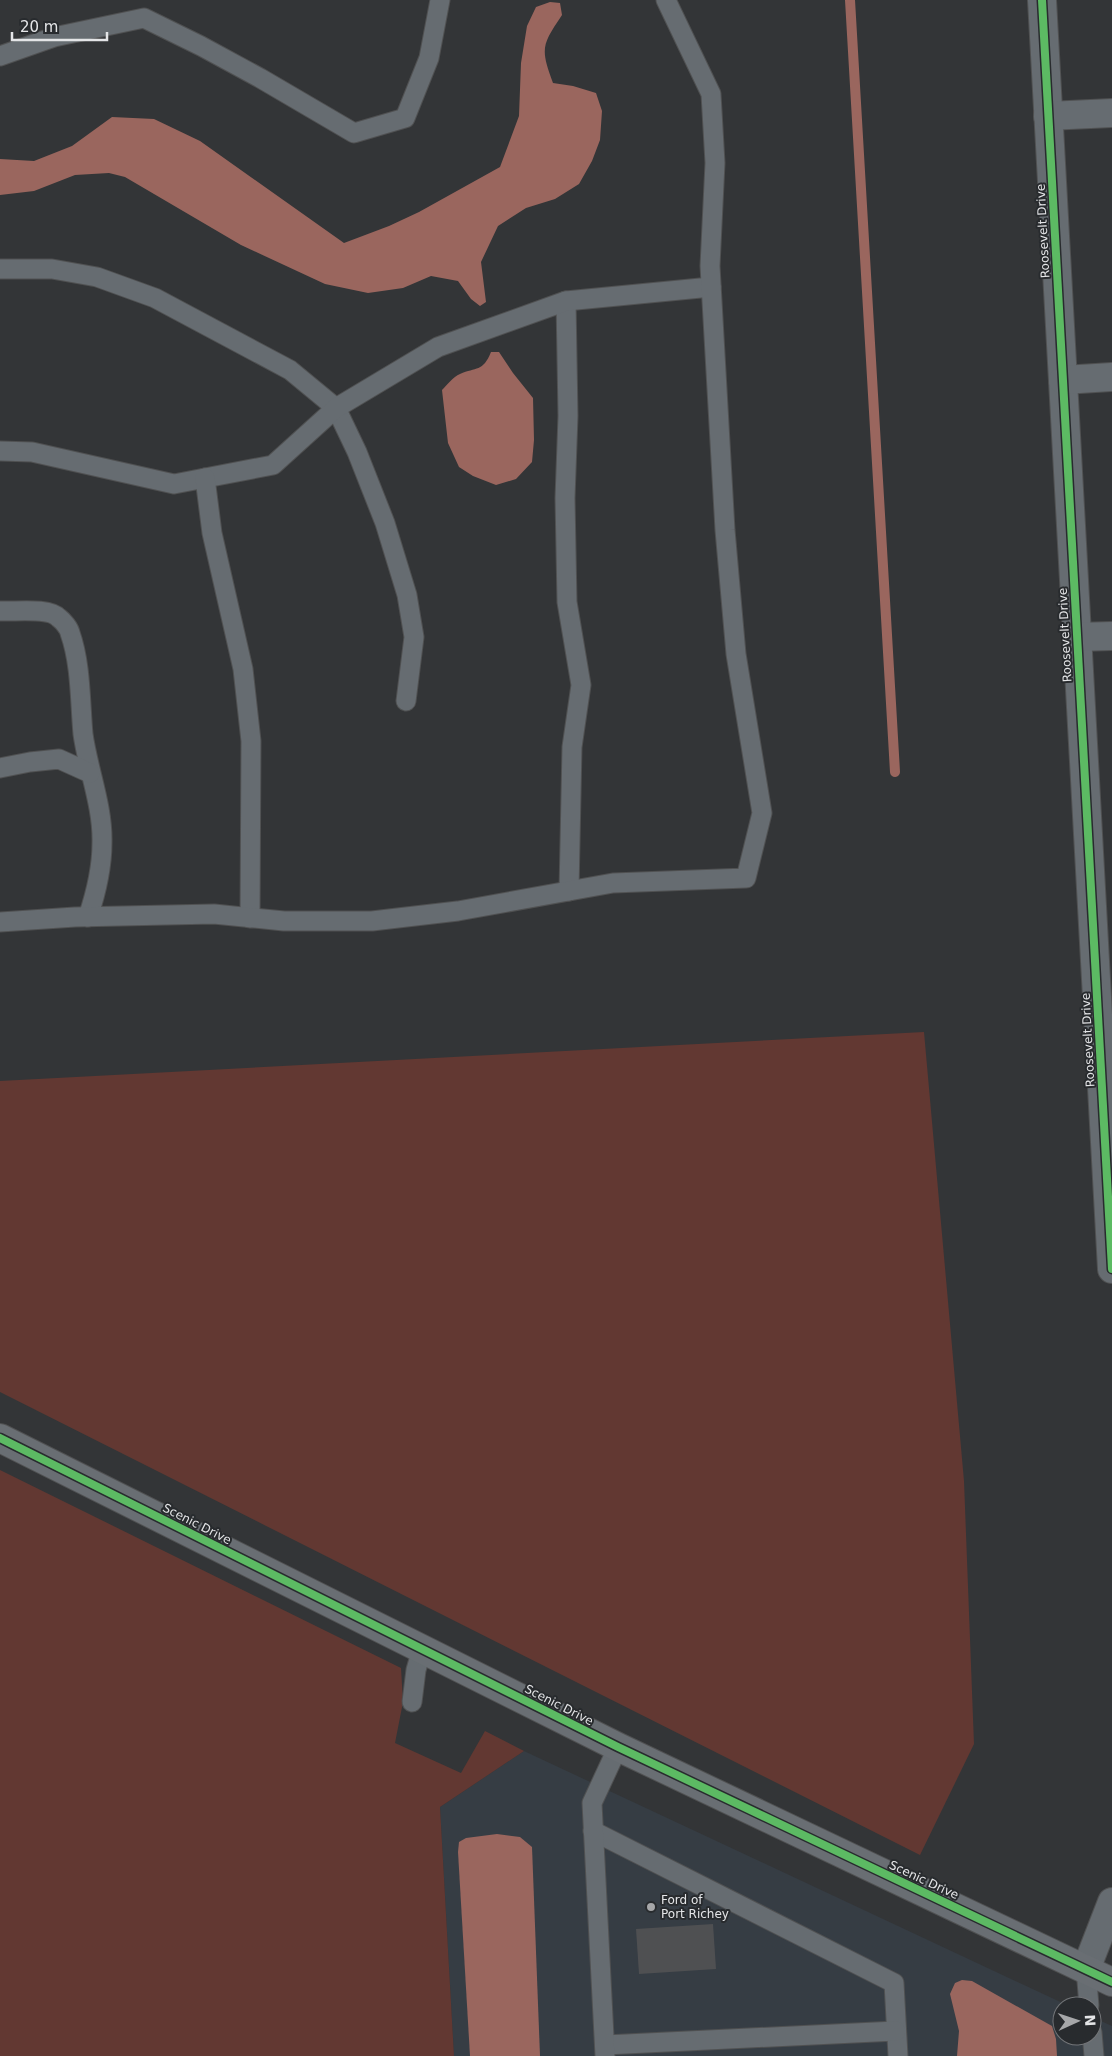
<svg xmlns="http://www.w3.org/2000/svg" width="1112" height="2056" viewBox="0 0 1112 2056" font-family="'DejaVu Sans',sans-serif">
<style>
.built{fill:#363d44}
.green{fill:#623832}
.water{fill:#9a665e}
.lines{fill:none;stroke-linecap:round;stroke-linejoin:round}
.stream{stroke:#9a665e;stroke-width:10}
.building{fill:#4f5052}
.lane-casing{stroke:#505152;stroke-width:21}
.street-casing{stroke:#505152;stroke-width:30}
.secondary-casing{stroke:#505152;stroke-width:30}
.lane{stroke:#666c71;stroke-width:19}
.street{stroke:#666c71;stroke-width:28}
.secondary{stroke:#696e73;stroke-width:28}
.cycleway-casing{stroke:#282b2e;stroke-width:11}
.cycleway{stroke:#5cba63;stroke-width:8}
.poi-dot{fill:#a6a7a9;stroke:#282b2e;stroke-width:2}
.labels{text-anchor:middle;stroke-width:4;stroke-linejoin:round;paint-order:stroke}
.street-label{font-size:12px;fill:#e4e5e7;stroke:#282b2e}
.poi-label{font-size:12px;fill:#e4e5e7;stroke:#282b2e;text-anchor:start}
</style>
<rect width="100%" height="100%" fill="#333537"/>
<!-- built -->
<path class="built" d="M524 1751 1069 2006H1062V2036H1092V2017L1112 2026V2056H454L440 1807Z"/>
<!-- green -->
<g class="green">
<path d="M924 1032 964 1481 974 1744 920 1855 0 1392V1081Z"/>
<path d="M0 1470 401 1668 403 1702 395 1743 461 1773 485 1731 524 1751 440 1807 454 2056H0Z"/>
</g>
<!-- water -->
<g class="water">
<path d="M550 2 560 3 562 15C542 45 540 48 553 83L573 86 596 93 602 111 600 140 592 161 579 184 555 199 526 208 498 226 481 262 486 302 480 306 471 299 458 281 431 276 403 288 368 293 325 284 241 245 125 177 109 173 75 175 34 191 0 195V159L34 161 72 146 112 117 154 119 200 141 344 243 389 226 419 212 500 167 519 116 521 63 527 26 536 7Z"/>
<path d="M491 352H499L513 373 533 398 534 440 532 462 516 479 496 485 473 476 459 467 448 443 442 390C447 385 453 377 460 374 476 367 483 372 491 352Z"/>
<path d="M497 1834 520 1837 532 1847 540 2056H470L458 1852 459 1842 466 1838Z"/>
<path d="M962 1980 972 1981 1052 2026 1056 2039 1057 2056H957L959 2031 950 1994 955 1983Z"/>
</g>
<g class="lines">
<!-- stream -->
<path class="stream" d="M850 0 895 772"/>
</g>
<!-- building -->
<path class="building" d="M713 1924 716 1969 639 1974 636 1929Z"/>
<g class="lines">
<!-- lane casing -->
<g class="lane-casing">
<g id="lane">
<path d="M0 56 54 37 144 18 201 46 260 78 354 133 405 118 429 58 440 0"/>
<path d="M0 269H52L97 277 155 298 290 370 336 408 357 452 385 523 407 595 414 637 406 701"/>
<path d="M566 301 568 416 565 498 567 602 581 685 572 747 569 891"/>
<path d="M0 451 32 452 174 484 273 465 336 408 438 347 566 301 711 287"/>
<path d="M205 478 212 533 243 669 251 741 250 918"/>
<path d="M0 611C15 612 49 607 59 618 63 621 69 628 70 633 81 664 80 701 83 734 88 770 103 806 102 843 102 868 96 893 88 917"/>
<path d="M0 768 30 762 59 759 90 773"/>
<path d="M0 922 75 917 214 914 284 921H372L458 911 613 883 746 878 762 813 736 654 725 530 710 266 715 163 711 94 666 0"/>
<path d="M412 1702 416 1670 422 1649"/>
<path d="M593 1831 894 1983 898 2056"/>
<path d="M1086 1969 1089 2006"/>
<path d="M1092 2032 1094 2056"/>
<path d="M605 2045 896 2031"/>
<path d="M605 2056 592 1803 618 1747"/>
</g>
</g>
<!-- street casing -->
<g class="street-casing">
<g id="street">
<path d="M1042 0 1112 1269"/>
<path d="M1048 116 1112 113"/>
<path d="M1063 380 1112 377"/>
<path d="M1077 637 1112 636"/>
<path d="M1086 1969 1112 1902"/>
</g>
</g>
<!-- secondary casing -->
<g class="secondary-casing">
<path id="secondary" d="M0 1438 618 1747 1112 1982"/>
</g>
<!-- lane -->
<use href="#lane" class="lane"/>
<!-- street -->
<use href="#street" class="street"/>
<!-- secondary -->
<use href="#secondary" class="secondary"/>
<!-- cycleway casing -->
<g class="cycleway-casing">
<g id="cycleway">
<path d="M1042 0 1112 1269"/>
<path d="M0 1438 618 1747 1112 1982"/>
</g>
</g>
<!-- cycleway -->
<use href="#cycleway" class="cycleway"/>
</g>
<!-- markers -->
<circle class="poi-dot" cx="651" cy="1907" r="5"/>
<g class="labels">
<!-- street labels -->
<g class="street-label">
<text transform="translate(1043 231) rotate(-93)" y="4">Roosevelt Drive</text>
<text transform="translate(1065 635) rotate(-93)" y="4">Roosevelt Drive</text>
<text transform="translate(1088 1040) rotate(-93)" y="4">Roosevelt Drive</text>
<text transform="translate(197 1524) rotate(27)" y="4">Scenic Drive</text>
<text transform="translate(559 1705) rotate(27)" y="4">Scenic Drive</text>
<text transform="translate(924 1880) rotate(25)" y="4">Scenic Drive</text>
</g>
<!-- poi labels -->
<g class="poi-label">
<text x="661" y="1904">Ford of<tspan x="661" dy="14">Port Richey</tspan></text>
</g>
</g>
<!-- north arrow -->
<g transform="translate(1077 2021) rotate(87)"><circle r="24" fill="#282b2e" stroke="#737578"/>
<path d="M0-4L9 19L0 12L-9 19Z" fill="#a6a7a9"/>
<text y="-8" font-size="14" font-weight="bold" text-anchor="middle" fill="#e4e5e7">N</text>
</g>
<!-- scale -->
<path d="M12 32v8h95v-8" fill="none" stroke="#e4e5e7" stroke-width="2.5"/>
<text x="20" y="32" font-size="15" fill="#e4e5e7" stroke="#282b2e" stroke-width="4" paint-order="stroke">20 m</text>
</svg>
